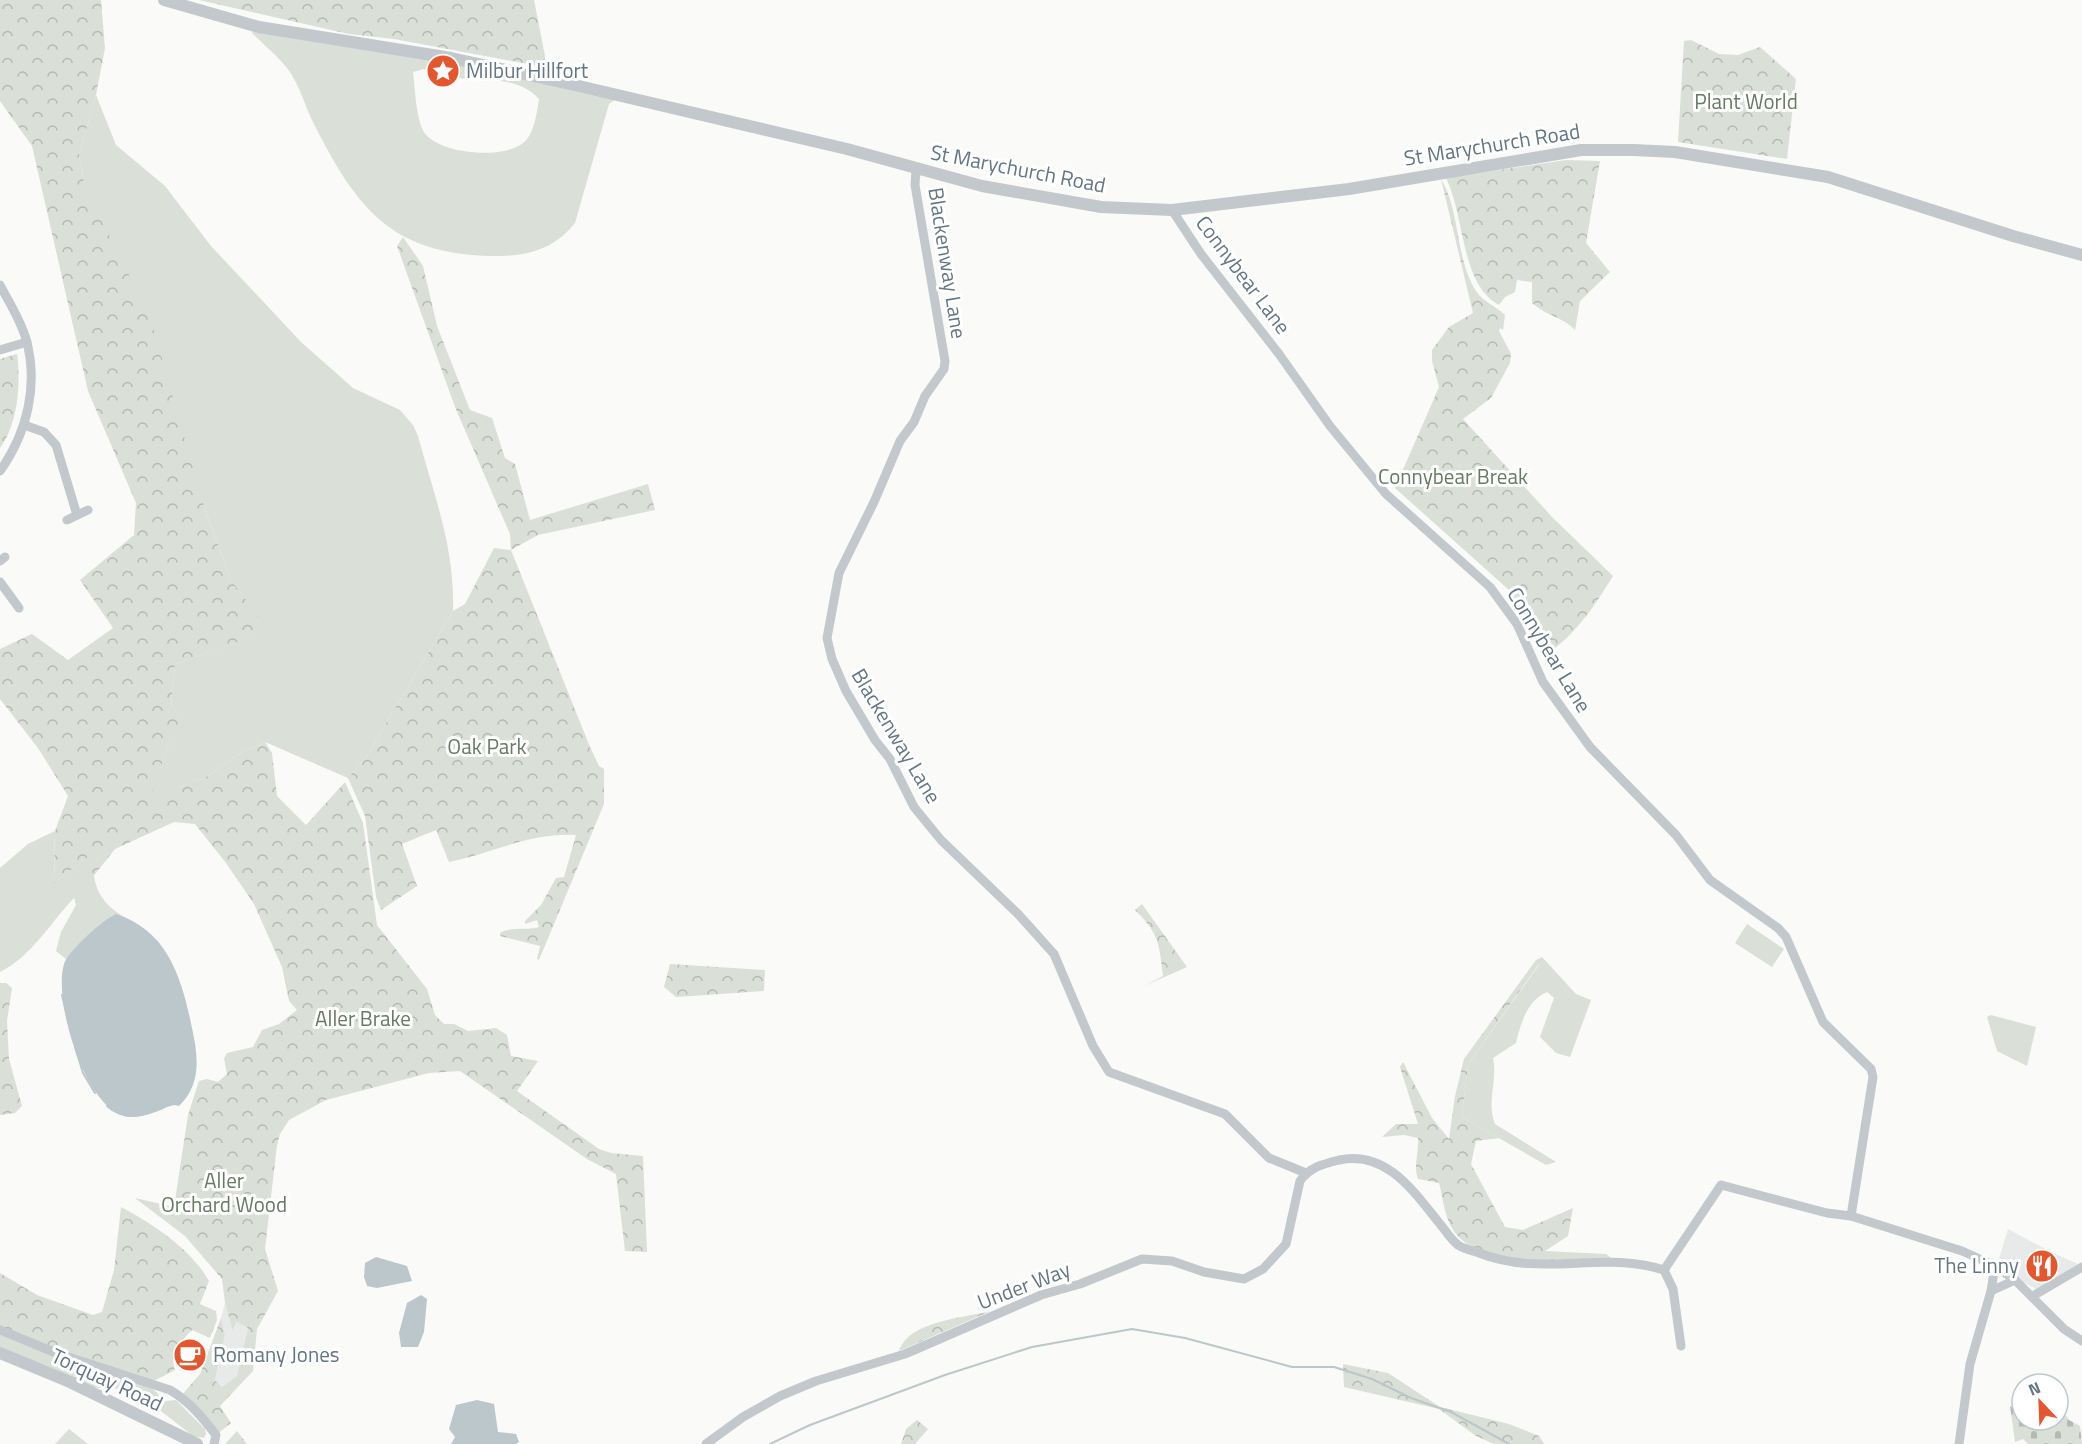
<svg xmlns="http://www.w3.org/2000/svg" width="2082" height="1444" viewBox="0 0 2082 1444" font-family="'Titillium Web',sans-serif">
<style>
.built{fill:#e8e9e9}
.grass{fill:#dadfd7;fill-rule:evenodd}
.forest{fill:url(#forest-crowns)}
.cemetery{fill:url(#cemetery-stones)}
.water{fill:#bbc7cb}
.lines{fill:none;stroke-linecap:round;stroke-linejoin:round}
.stream{stroke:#bbc7cb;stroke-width:2}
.minor{stroke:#c3c8cc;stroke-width:9}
.tertiary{stroke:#c3c8cc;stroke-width:12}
.labels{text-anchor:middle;stroke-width:6;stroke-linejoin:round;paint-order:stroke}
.poi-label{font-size:21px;fill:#657683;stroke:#fff;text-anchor:start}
.park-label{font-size:21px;fill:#687a64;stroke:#fff}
.street-label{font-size:21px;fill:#657683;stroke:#fff}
</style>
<defs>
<pattern id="forest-crowns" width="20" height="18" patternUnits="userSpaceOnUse" patternTransform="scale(1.5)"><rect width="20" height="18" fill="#dadfd7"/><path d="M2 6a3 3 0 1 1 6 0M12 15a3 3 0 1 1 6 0" fill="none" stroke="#b4b9b4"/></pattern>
<pattern id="cemetery-stones" width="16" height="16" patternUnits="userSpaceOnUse" patternTransform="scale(1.5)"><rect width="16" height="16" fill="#dadfd7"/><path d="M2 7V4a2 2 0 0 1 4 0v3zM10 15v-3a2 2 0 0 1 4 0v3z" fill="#b4b9b4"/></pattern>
</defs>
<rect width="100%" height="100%" fill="#fafaf8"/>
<!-- built -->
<g class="built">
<path d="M2008 1229 2055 1254 2078 1264 2036 1289 2023 1282 1998 1262Z"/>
<path d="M225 1303 233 1330 236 1320 248 1328 237 1376 222 1387 215 1380 225 1335 221 1318Z"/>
</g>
<!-- grass -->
<g class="grass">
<path d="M254 29 378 48 616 99 609 104 575 223C553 251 523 257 489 256 392 253 357 209 315 126 306 109 301 89 290 72 280 58 264 45 252 33ZM424 69C436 72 448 77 460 78 489 82 518 76 539 99 537 111 535 129 527 139 511 161 438 155 424 132 416 119 415 88 413 72Z"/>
<path d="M96 95 116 145 165 186 211 246 301 342 353 388 400 410 413 425 418 436C434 496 455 547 453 611L366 757 348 778 265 742 244 751 206 777 149 799 168 746 193 727 171 705 175 664 268 631 231 580 84 183 79 155Z"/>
<path d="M55 831 54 883 93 853C92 882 97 901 123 916L113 915 66 959 56 951 61 932 76 905 74 898C50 923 32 956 0 972V868L28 844Z"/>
<path d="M1747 924 1784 949 1772 967 1735 943Z"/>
<path d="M1542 957 1576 994 1591 1000 1570 1057 1556 1053 1540 1037 1554 998 1547 992C1527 1001 1521 1022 1516 1043L1493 1058C1498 1080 1486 1102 1495 1124L1556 1162 1546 1165 1462 1117 1468 1064 1539 965 1536 960Z"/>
<path d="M1991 1015 2036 1027 2027 1066 1997 1051 1987 1017Z"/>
<path d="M0 1333 152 1388 165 1401 176 1400 205 1429 206 1434 204 1438 193 1436 134 1390 86 1387 0 1349Z"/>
<path d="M69 1429 88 1444H55Z"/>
</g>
<!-- forest -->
<g class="forest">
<path d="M0 0H101L105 48 96 95 79 155 84 183 151 320 205 510 231 580 269 631 175 664 171 705 194 727 168 746 150 798 206 777 244 751 265 742 272 753 277 796 306 825 345 782 363 823 377 925 427 989 435 1015 444 1024H454L468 1031 496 1028 507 1035 511 1056 538 1061 517 1091 599 1149 611 1153 643 1156 647 1252 625 1251 616 1174 587 1159 460 1071 429 1073 326 1100 289 1120 280 1134 277 1145 265 1249 278 1291 257 1329 253 1371 220 1406 231 1423 216 1435 181 1396 200 1374 221 1318 225 1335 215 1380 222 1387 237 1376 248 1328 236 1321 233 1331 225 1303 222 1279 185 1236 135 1198 174 1207 188 1115 199 1081 207 1079 218 1082 227 1074 224 1058 227 1053 253 1047 262 1030 279 1024 297 1010 289 1001 282 967 254 904 226 863 195 824 174 822 115 849 92 878V854L54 883 55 831 68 796 38 748 0 699V649L32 634 68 660 113 628 80 580 134 535 136 503 88 391 32 146 0 101Z"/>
<path d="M199 0H534L545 56 544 67 394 39 349 34Z"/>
<path d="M1691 40 1719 54 1738 55 1760 47 1796 79 1787 159 1678 142 1684 41Z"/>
<path d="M1566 160 1600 161 1586 243 1610 272 1580 301 1575 330C1563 317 1545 315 1532 303V282L1517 280 1515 292 1505 297 1499 305C1460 284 1465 215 1446 178Z"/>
<path d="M1441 179C1461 213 1455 258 1476 291 1483 302 1496 306 1505 315L1503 330 1500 328 1499 331 1511 354 1510 363 1491 398 1463 419 1552 517 1613 576C1594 607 1574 637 1544 656L1529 623 1509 590 1395 488 1439 387 1432 361V350L1449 327 1473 313Z"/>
<path d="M403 237 423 266 437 326 470 410 492 418 505 458 515 464 530 520 648 484 655 510 538 535 511 550 590 747 599 766 604 769V804L539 960 537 959 540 946 500 936V933C511 926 527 931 539 927L537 920 525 924V921L541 905 556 878 564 877 576 835C528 833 493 853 449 862L436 830 402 844 417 886 381 910 376 897 365 816 348 778 366 757 453 611 465 604 494 548 511 550 510 534 455 407 397 246Z"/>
<path d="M17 354C21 384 18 423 0 448V359Z"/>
<path d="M1142 904 1187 967 1144 986 1163 976C1159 942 1159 934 1135 910Z"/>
<path d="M1536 960 1539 964 1468 1064 1462 1117 1499 1138 1476 1141 1471 1164 1505 1227 1523 1230 1573 1208 1568 1236 1545 1251 1606 1254 1611 1258C1571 1261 1475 1270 1452 1228 1444 1215 1443 1197 1439 1183L1418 1179C1413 1164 1419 1154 1418 1138L1404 1135 1382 1137 1396 1124H1418L1400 1067 1403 1062 1432 1118 1449 1139 1455 1096 1464 1059Z"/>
<path d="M670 964 765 970 764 991 676 997 664 987Z"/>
<path d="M0 983H6L12 988 7 1021 9 1059 22 1106 15 1113 0 1115Z"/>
<path d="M121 1207C153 1224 191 1249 209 1281L200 1304 216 1311 217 1320 210 1338 192 1330C180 1342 169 1353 175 1370L152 1382 0 1330V1273L37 1295 93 1315 102 1312 114 1270Z"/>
<path d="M991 1311 899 1351C909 1321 963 1318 991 1311Z"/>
<path d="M1343 1364 1388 1373 1440 1407 1509 1424 1539 1436 1544 1444H1494L1476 1436 1439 1409 1344 1387Z"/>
<path d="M917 1420 928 1429 915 1444H901L906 1429Z"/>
<path d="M237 1431 247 1444H225Z"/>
</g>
<!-- cemetery -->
<path class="cemetery" d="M2022 1400V1406L2016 1409 2021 1420H2058V1405L2069 1420 2080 1426 2082 1444H2028L2023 1439 2015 1442 2010 1406Z"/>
<!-- water -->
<g class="water">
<path d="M116 914C169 931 182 980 192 1028 198 1056 202 1084 179 1106L174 1105C158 1109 142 1120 125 1116 84 1107 53 999 64 964 68 951 104 919 116 914Z"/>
<path d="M376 1257 407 1266 412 1281 377 1288 367 1286 364 1277 365 1263Z"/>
<path d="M421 1295 427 1299 424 1332 418 1347H401L399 1333 407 1303Z"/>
<path d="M477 1400 494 1404 498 1432 516 1434 519 1442 516 1444H451L455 1437 449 1429 456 1405Z"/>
</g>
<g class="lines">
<!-- stream -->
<g class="stream">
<path d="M62 995 68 1021"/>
<path d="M75 1047 83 1073 95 1093"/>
<path d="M107 1106C125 1122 143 1116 163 1108"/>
<path d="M770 1444 810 1425 945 1375 1032 1347 1132 1329 1185 1338 1292 1367H1334L1372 1379 1411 1398 1451 1412 1509 1444"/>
</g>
<!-- minor -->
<g class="minor">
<path d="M916 169 915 185 945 361 944 369 925 396 914 422 900 441 874 502 839 573 827 638 832 659 846 691 875 740 890 759 914 807 941 840 1019 915 1054 954 1093 1046 1109 1072 1225 1114 1269 1158 1306 1173"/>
<path d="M1172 210 1201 254 1279 354 1330 426 1386 494 1490 587 1517 624 1543 682 1590 747 1676 835 1710 880 1778 928 1786 937 1823 1022 1871 1069 1873 1077 1851 1216"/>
<path d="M0 285C9 302 21 321 26 339 39 385 27 433 0 471"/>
<path d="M0 350 27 342"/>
<path d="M24 425 44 432 56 445 77 515"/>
<path d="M67 520 88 510"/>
<path d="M0 561 5 557"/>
<path d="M0 582 19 608"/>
<path d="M1664 1270 1721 1185 1827 1213 1851 1216 1962 1251 1995 1266 2015 1280 2064 1329 2082 1341"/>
<path d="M1991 1291 2015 1280"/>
<path d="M2033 1296 2082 1267"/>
<path d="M0 1330 56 1353 170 1390C189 1401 203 1418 216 1435L214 1444"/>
<path d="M706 1444 743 1417 780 1396 816 1381 905 1354 1041 1295 1080 1284 1142 1259 1172 1261 1204 1272 1244 1279 1263 1269 1286 1244 1300 1181C1310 1167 1323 1164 1339 1160 1387 1150 1414 1192 1440 1224 1446 1231 1451 1240 1458 1245 1464 1249 1473 1251 1479 1253 1543 1278 1602 1250 1664 1270L1673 1289 1681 1346"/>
<path d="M1959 1444 1970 1364 1991 1291 1995 1266"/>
</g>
<!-- tertiary -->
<g class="tertiary">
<path d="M164 0 259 27 451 58 579 86 847 149 982 186 1101 207 1172 210 1349 189 1581 150H1634L1675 152 1828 177 2013 236 2082 255"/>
<path d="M0 1353 70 1382 197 1444"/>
</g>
</g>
<!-- icons -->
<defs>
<g id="sight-disc" transform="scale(1.725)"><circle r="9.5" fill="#e4572e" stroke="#fff"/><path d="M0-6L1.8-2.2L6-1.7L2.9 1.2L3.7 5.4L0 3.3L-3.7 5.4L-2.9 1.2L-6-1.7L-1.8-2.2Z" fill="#fff"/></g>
<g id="restaurant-disc" transform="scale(1.725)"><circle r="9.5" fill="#e4572e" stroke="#fff"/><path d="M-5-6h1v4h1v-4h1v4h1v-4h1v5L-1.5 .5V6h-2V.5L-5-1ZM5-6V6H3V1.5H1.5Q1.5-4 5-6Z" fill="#fff"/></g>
<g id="cafe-disc" transform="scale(1.725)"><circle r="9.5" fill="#e4572e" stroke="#fff"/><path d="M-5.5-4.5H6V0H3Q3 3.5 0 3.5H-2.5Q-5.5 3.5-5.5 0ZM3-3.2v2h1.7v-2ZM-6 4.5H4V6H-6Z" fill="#fff"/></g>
</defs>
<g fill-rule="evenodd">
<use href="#sight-disc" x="443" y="71"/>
<use href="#restaurant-disc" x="2042" y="1266"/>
<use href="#cafe-disc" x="190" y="1355"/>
</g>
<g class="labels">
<!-- poi labels -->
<g class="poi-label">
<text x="466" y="78">Milbur Hillfort</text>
<text x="2019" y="1273" text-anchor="end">The Linny</text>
<text x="213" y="1362">Romany Jones</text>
</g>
<!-- park labels -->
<g class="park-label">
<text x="1746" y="109">Plant World</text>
<text x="1453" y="484">Connybear Break</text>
<text x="487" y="754">Oak Park</text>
<text x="363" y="1026">Aller Brake</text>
<text x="224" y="1188">Aller<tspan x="224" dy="24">Orchard Wood</tspan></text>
</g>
<!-- street labels -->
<g class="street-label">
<text transform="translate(1492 145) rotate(-9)" y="7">St Marychurch Road</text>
<text transform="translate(1018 169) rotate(11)" y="7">St Marychurch Road</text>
<text transform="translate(947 263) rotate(81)" y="7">Blackenway Lane</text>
<text transform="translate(1243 275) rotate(53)" y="7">Connybear Lane</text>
<text transform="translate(1549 650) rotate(59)" y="7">Connybear Lane</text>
<text transform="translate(896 736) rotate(59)" y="7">Blackenway Lane</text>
<text transform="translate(1024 1286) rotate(-21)" y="7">Under Way</text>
<text transform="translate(107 1380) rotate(25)" y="7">Torquay Road</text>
</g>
</g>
<!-- north arrow -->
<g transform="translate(2040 1402) rotate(337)"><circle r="28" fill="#ffffff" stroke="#c1c8cd" stroke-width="1.5"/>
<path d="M0-4.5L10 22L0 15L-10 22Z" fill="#e4572e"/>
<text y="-9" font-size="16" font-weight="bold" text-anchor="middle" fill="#657683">N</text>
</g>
</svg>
